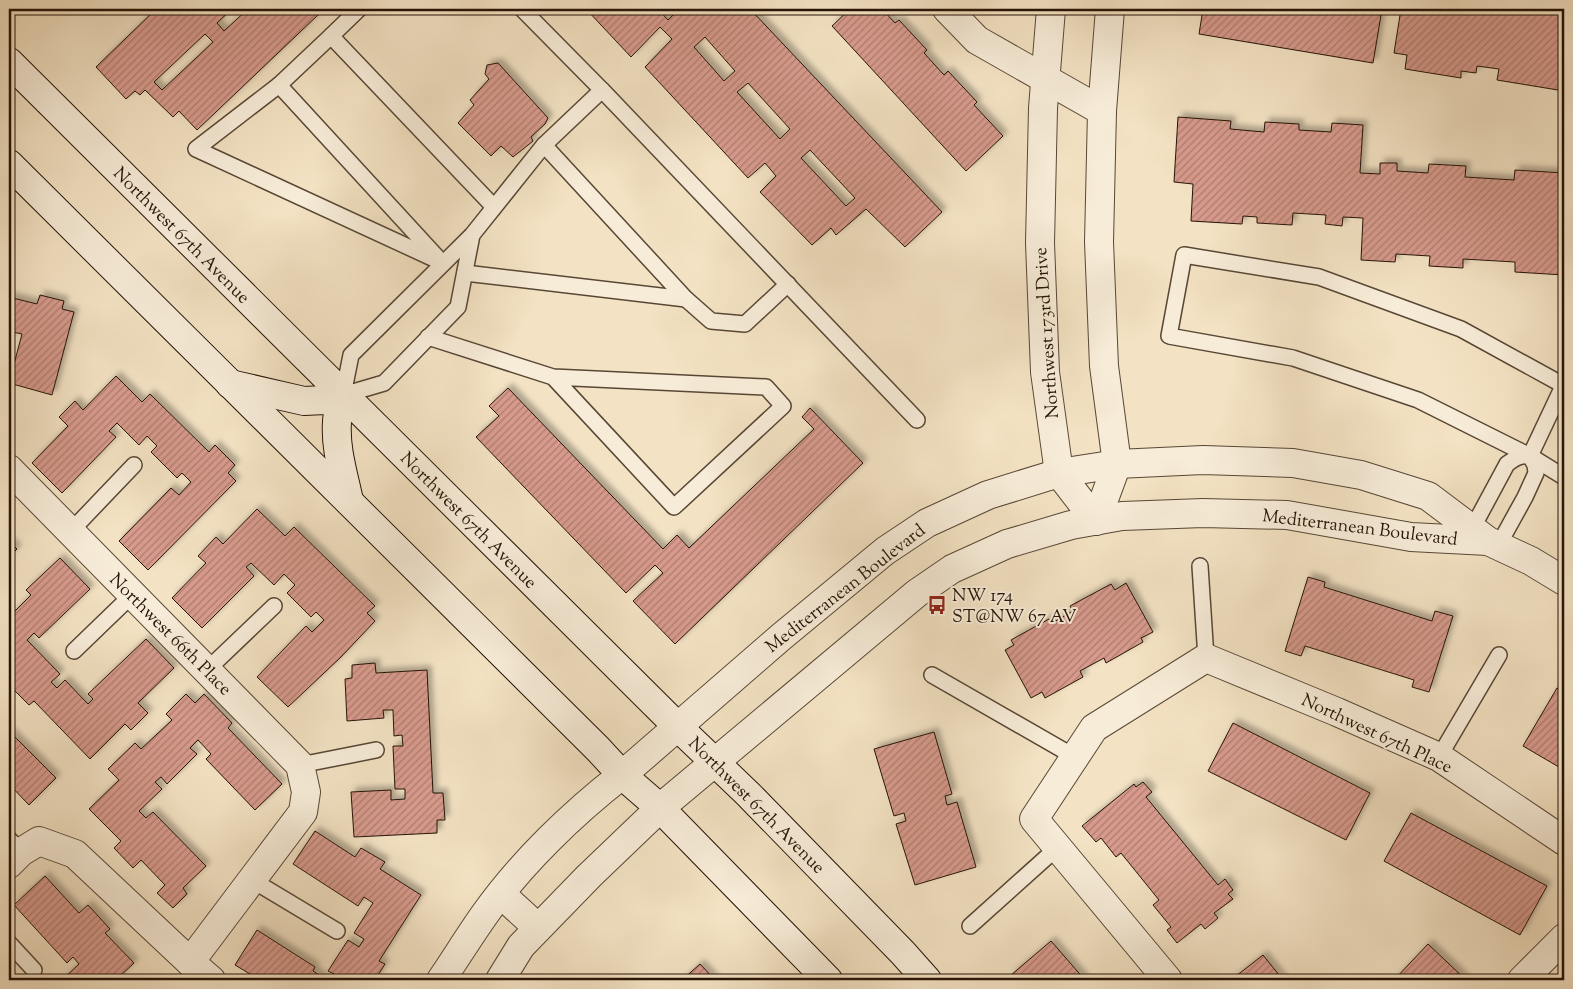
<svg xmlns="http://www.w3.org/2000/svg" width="1573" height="989" viewBox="0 0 1573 989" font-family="'Sorts Mill Goudy',serif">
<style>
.building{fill:url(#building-hatch);stroke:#251306;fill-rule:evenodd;filter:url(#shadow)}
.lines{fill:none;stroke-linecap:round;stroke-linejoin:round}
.service-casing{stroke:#584735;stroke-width:18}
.minor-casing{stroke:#584735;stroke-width:30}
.tertiary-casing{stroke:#584735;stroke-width:30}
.secondary-casing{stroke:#251306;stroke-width:30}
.service{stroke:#f7ecd8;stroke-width:15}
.minor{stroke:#f7ecd8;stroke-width:28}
.tertiary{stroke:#f7ecd8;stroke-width:28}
.secondary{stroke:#f7ecd8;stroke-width:28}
.labels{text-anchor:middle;stroke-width:4;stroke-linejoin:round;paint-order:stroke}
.street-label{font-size:18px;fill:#251306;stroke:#f7ecd8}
.poi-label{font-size:18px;fill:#251306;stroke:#f7ecd8;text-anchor:start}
</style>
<defs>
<pattern id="building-hatch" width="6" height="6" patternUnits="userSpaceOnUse" patternTransform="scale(1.25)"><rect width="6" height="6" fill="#d79a8c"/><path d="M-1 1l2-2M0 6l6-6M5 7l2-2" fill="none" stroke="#ae7c70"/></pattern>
<filter id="shadow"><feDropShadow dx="4.5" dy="-4.5" stdDeviation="2.5" flood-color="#0004"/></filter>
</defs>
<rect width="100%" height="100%" fill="#f3e2c3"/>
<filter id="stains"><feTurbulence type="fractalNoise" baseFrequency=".004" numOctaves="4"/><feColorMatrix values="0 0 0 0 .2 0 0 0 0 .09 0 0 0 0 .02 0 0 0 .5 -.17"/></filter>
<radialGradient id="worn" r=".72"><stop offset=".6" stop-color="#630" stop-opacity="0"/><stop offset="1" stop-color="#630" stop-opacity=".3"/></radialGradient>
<!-- building -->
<g class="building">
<path d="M156 9H232L217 23 224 31 248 9H312L318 15 197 130 179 111 173 117 145 90 140 95 135 91 126 99 96 67ZM205 34 213 42 162 90 154 82Z"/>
<path d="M586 9H658L668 20 678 10 676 9H750L942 212 905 247 866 209 836 235 831 228 812 245 760 192 776 176 765 163 748 178 645 67 672 39 660 27 631 57ZM705 37 735 71 724 81 694 47ZM748 83 790 129 780 139 737 92ZM810 150 855 198 846 206 801 158Z"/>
<path d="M850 9H882L895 23 899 20 927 50 924 53 944 75 948 71 977 102 974 105 1003 136 966 171 832 26Z"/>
<path d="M1203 9H1382L1373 63 1199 34Z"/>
<path d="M1401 9H1527L1564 14V91L1497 80 1499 69 1477 66 1476 73 1461 71V78L1405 69 1407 55 1394 53Z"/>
<path d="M498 63 548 118 545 124 531 137 533 141 513 157 501 146 491 156 458 123 474 105 470 100 489 79 485 74 487 65Z"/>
<path d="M1178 117 1231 121 1230 129 1264 132 1265 122 1299 124V130L1331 132 1332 123 1363 125 1360 173 1380 174V163H1397V171L1428 173 1429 164 1466 166 1465 177 1514 180 1515 170 1564 173V275L1515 272V262L1463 259V268L1429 266 1430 256 1396 254 1395 262 1361 260 1363 218 1343 217 1342 226 1325 224 1326 215 1293 213 1292 225 1257 223V217L1243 216 1242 224 1191 221 1193 184 1174 182Z"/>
<path d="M40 295 64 301 62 309 74 312 52 395 9 383 22 334 13 332 12 339 9 338V297L37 304Z"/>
<path d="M116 376 142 402 150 394 209 452 215 445 235 465 228 473 236 481 148 570 119 541 171 488 179 495 191 482 182 473 177 478 151 452 157 446 147 436 139 445 117 423 109 431 116 437 62 493 32 463 68 426 59 417 75 401 83 410Z"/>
<path d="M508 388 663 549 677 535 689 548 814 429 802 417 810 408 863 463 675 644 633 601 663 573 655 565 626 593 476 437 499 416 489 406Z"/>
<path d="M257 509 285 536 294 527 375 606 367 613 375 621 341 657 288 707 257 677 306 626 312 632 324 620 316 612 311 617 287 593 295 585 284 574 274 585 251 563 246 567 254 576 202 628 172 598 206 563 198 556 216 537 223 544Z"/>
<path d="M9 541 17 549 9 557Z"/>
<path d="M60 558 90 589 39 638 34 633 27 640 60 674 51 682 57 688 65 680 88 704 93 699 88 694 146 639 174 668 138 703 148 713 131 730 125 724 90 759 34 701 29 705 9 685V617L31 595 26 590Z"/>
<path d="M1308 577 1325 582 1324 587 1432 621 1435 611 1453 616 1429 692 1412 687 1414 680 1305 646 1301 656 1285 651Z"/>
<path d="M1126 583 1153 632 1141 638 1143 642 1106 663 1104 658 1080 671 1083 677 1045 698 1042 692 1031 698 1005 650 1014 645 1011 640 1049 619 1052 623 1073 611 1070 606 1111 584 1115 590Z"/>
<path d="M375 663 376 673 427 670 433 793H443L445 820H437V833L354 837 351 792 391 790V800L405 799V789H395L393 746H403L402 735 394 736 393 710H383L384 718 347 721 345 679 352 678V665Z"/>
<path d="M1557 688 1564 692V770L1523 746Z"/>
<path d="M186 694 195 703 204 694 232 723 228 728 282 784 255 810 206 759 211 754 198 740 190 748 197 754 167 784 161 777 155 782 162 789 139 811 146 818 153 812 206 866 183 888 187 894 173 908 157 893 165 885 141 860 133 868 114 848 121 841 89 809 119 780 108 769 135 743 141 749 172 720 166 714Z"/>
<path d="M1233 723 1370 793 1346 840 1208 771Z"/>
<path d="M9 731 56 778 29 805 9 784Z"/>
<path d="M934 732 952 794 945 796 947 805 957 802 976 867 915 885 896 824 906 821 904 813 894 816 874 749Z"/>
<path d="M1143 782 1152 792 1146 797 1218 885 1225 879 1233 890 1228 894 1233 899 1214 913 1218 918 1205 929 1201 924 1177 943 1167 930 1171 927 1153 905 1159 900 1121 853 1116 857 1101 838 1096 842 1082 826 1134 784 1136 787Z"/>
<path d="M1411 813 1547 886 1520 935 1384 861Z"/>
<path d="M315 831 355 857 361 848 385 862 380 869 421 895 379 961 385 964 375 980H330L334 974 328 971 348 940 359 947 364 939 354 933 373 903 364 897 358 906 293 864Z"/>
<path d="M45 876 79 913 88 905 110 929 105 933 134 963 116 980H62L79 964 73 957 67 963 14 905Z"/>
<path d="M257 930 315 967 313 971 327 980H260L235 965Z"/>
<path d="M1051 941 1085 980H1016L1011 975Z"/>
<path d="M1428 944 1466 980H1394Z"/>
<path d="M1263 955 1283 980H1231Z"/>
<path d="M700 964 715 980H682Z"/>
</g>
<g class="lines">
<!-- service casing -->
<g class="service-casing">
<g id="service">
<path d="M359 9 331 36 494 207"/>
<path d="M522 9 602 90"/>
<path d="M331 36 279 85 437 257"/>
<path d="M279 85 196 149 443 263"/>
<path d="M544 145 686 299 711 321 745 324 788 284"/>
<path d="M472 235 458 307 384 383 343 395 351 355 472 235 544 145 602 90 917 420"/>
<path d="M465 273 686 299"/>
<path d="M428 337 553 377 766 387 783 406 674 507 553 377"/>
<path d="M1563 385 1461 329 1319 277 1184 255 1169 336 1293 358 1418 400 1530 456 1564 477"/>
<path d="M1530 456 1564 384"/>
<path d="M1472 529 1507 464C1515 458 1520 455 1530 456"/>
<path d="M70 532 134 465"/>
<path d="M1498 546 1525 497 1536 473 1535 465 1530 456"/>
<path d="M1200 566 1206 658"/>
<path d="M74 651 132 595"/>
<path d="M207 670 274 606"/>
<path d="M932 675 1075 757"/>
<path d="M1439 757 1499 655"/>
<path d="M300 765 376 750"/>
<path d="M9 839 21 852"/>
<path d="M252 880 337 931"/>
<path d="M970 926 1058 847"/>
<path d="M9 943 34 970"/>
</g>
</g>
<!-- minor casing -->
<g class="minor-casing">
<g id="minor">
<path d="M947 9 977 40 1102 111"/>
<path d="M9 469 300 765 306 792 303 812 190 962"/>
<path d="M9 864 21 852 39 841 75 854 190 962 211 980"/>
<path d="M501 894 538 928"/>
<path d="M441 980C456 958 470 935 485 914 521 863 573 813 622 775"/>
<path d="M500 980 521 946 589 876 660 808"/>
<path d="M1168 980 1034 819 1094 728 1206 658 1337 712 1439 757 1564 841"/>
<path d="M1522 980 1564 938"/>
</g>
</g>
<!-- tertiary casing -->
<g class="tertiary-casing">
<g id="tertiary">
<path d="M1051 9 1043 108 1040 243 1045 372 1059 473 1096 521"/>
<path d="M1096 521 1117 464 1104 366 1099 242 1102 111 1110 9"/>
<path d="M622 775 781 637 885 551 927 523 988 495 1059 473 1117 464 1203 460 1293 463 1361 475 1428 496 1488 541 1531 561 1564 581"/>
<path d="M660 808 917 593 952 569 1007 544 1071 525 1122 516 1203 513 1287 515 1411 537 1488 541"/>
</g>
</g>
<!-- secondary casing -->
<g class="secondary-casing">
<g id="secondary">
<path d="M9 62 678 727 748 794 903 953 927 980"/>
<path d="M9 164 598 749 622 775 660 808 828 980"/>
<path d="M230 384 304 401 325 400 343 395C341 404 337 413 337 422 335 449 344 476 349 501"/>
</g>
</g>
<!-- service -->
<use href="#service" class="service"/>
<!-- minor -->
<use href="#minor" class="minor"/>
<!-- tertiary -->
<use href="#tertiary" class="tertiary"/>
<!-- secondary -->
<use href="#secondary" class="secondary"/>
</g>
<!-- icons -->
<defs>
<g id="bus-bare" transform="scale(1.5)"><path d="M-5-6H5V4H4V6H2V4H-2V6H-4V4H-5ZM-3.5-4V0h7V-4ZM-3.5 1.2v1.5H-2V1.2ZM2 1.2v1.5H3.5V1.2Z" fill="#8f2418" stroke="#f7ecd8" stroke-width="2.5" paint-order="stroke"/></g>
</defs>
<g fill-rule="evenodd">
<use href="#bus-bare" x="937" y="605"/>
</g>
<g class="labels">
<!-- street labels -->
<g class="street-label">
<text transform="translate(182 235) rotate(45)" y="6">Northwest 67th Avenue</text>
<text transform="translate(1046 333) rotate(-94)" y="6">Northwest 173rd Drive</text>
<text transform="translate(469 520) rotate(45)" y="6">Northwest 67th Avenue</text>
<text transform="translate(1360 527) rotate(7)" y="6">Mediterranean Boulevard</text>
<text transform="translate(845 588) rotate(-38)" y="6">Mediterranean Boulevard</text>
<text transform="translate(171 634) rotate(45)" y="6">Northwest 66th Place</text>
<text transform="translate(1377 733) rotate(25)" y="6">Northwest 67th Place</text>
<text transform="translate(757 805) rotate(45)" y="6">Northwest 67th Avenue</text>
</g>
<!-- poi labels -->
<g class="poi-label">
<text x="952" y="601">NW 174<tspan x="952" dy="21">ST@NW 67 AV</tspan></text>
</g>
</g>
<!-- margin -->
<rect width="1573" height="989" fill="none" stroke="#f3e2c3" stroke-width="30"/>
<rect x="10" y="10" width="1553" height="969" fill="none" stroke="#251306" stroke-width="2.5"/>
<rect x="15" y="15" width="1543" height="959" fill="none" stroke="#251306"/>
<rect width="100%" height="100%" filter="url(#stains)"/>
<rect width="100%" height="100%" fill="url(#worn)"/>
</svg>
